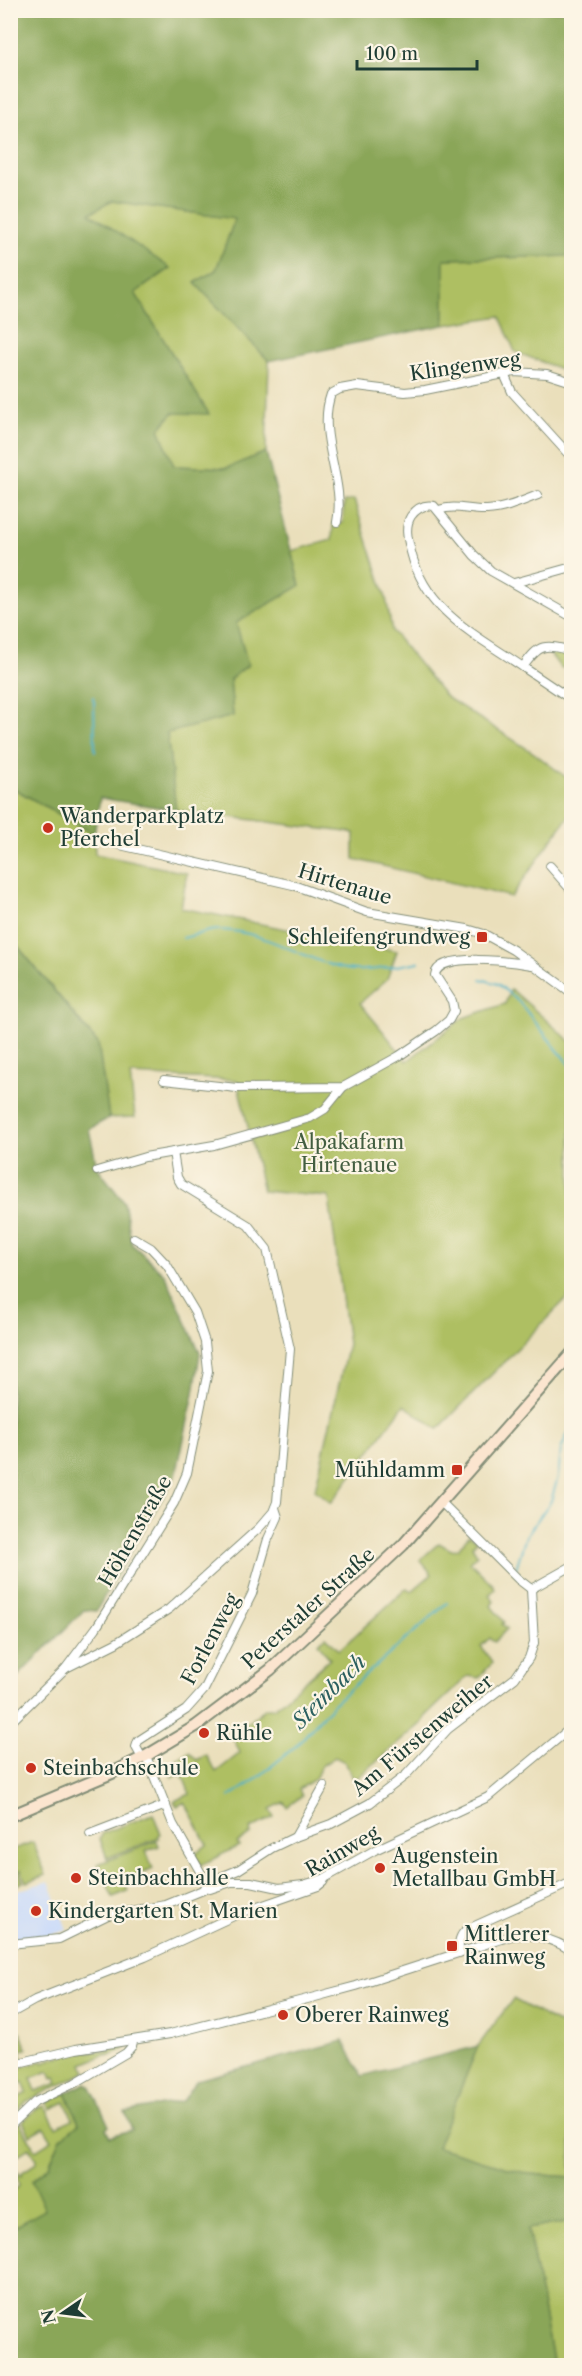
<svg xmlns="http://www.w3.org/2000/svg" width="582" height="2376" viewBox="0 0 582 2376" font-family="'Libre Caslon Text',serif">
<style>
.built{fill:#cbdbf9}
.green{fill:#aebf62;stroke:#667e4b;stroke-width:1.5;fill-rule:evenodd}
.forest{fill:#8aa658;stroke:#547246;stroke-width:1.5}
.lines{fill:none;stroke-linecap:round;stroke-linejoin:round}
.stream{stroke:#46b0c5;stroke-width:2}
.street-casing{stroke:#848e78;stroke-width:10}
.secondary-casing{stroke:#848e78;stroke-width:14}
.street{stroke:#fff;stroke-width:8}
.secondary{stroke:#fbe5cf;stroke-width:10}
.poi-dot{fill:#c8321e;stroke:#fcf5e5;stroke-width:2}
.labels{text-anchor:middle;stroke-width:4.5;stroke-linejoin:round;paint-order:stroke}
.street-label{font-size:20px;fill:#1f3d34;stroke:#fcf5e5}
.poi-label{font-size:20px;fill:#1f3d34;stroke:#fcf5e5;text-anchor:start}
.park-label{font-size:20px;fill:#435e40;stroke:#fcf5e5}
.water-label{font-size:21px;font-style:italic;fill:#2b6060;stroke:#fcf5e5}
</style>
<rect width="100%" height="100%" fill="#fcf5e5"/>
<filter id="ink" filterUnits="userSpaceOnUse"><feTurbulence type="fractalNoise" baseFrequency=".0167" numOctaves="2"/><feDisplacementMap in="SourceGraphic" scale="12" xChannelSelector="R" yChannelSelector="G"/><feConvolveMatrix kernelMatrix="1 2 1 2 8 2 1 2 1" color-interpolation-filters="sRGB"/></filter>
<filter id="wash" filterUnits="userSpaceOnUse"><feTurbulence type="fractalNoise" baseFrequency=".008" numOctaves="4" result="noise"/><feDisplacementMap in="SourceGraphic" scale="24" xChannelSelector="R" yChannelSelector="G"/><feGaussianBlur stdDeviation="1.35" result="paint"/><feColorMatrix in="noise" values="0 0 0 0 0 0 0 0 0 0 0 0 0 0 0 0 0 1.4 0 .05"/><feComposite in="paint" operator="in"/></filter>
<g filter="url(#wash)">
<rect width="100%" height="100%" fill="#eadfbb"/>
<!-- built -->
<path class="built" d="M49 1881 67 1930 40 1938 11 1940V1893Z"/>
<!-- green -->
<g class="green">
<path d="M112 201 235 219 216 270 195 283 269 361 266 452 227 468 174 466 159 429 172 413H208L135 293 170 269 90 213Z"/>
<path d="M571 256V373L515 352 500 316 444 325 443 259Z"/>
<path d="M354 500 386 598 392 631 446 697 534 753 571 781V813L511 897 354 859V833L176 810 167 733 233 716 230 679 248 665 236 623 300 586 291 551 332 540 333 524 343 523 344 502Z"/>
<path d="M547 650 571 656V668L570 670 560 667Z"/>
<path d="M11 787 94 834 95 854 187 873 181 908 397 951 387 979 360 1003 407 1061 463 1018 505 1004 511 989 571 1042V1294L438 1429 404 1405 331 1503 315 1490 348 1344 329 1197 263 1191 237 1080 130 1075 135 1117 109 1118 98 1043 11 938Z"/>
<path d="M469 1535 477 1541 472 1546 477 1554 470 1562 494 1586 495 1589 489 1595 494 1601 491 1606 504 1622 502 1624 507 1629 494 1642 490 1638 481 1646 492 1663 479 1678 468 1676 426 1716 423 1722 357 1778H353L345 1762 335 1757 321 1766 315 1779 299 1789 302 1796 287 1807 284 1802 270 1809 274 1817 250 1829 251 1834 237 1843 239 1846 201 1865 194 1854 207 1845 185 1802 177 1806 174 1801 190 1794 182 1774 172 1777 167 1766 189 1752 197 1760 206 1755 216 1772 240 1753 232 1735 266 1708H274L330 1659 318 1643 326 1637 339 1650 407 1588 412 1591 432 1574 420 1560 439 1543 451 1550 458 1549Z"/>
<path d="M153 1814 161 1834 158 1836 159 1838 107 1858 100 1839 103 1833Z"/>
<path d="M157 1841 159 1846 146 1851 153 1869 124 1880 128 1891 113 1897 98 1864Z"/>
<path d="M33 1842 46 1875 26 1882 21 1870 19 1871 23 1882 11 1887V1848L14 1849Z"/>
<path d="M513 1999 571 2030V2177L528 2174 436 2147 478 2046Z"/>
<path d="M20 2031 27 2049 20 2050 22 2058 11 2061V2036Z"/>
<path d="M125 2046V2049L108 2056 107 2054 83 2064 86 2072 27 2101 11 2117 10 2096 13 2100 27 2093 23 2082 11 2086V2070L42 2061 44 2063 51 2059 74 2052 106 2051ZM49 2071 52 2078 56 2077 58 2083 36 2091 31 2078Z"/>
<path d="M66 2093 79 2123 61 2138 49 2166 46 2210 22 2224 14 2226 11 2220V2192L19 2186C19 2176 11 2173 10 2161L20 2176 22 2175 21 2173 35 2164 37 2159 29 2148 12 2159 11 2139 18 2134 14 2127 19 2122 36 2150 52 2140 44 2127 30 2135 23 2121 38 2108 45 2106 56 2127 73 2119 65 2102 50 2109 47 2102Z"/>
<path d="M571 2221V2365H554L528 2229Z"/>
</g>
<!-- forest -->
<g class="forest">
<path d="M11 10 571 11V256L444 259V325L269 361 195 283 216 270 235 219 112 201 90 213 170 268 135 293 209 414 173 413 159 429 174 466 227 468 266 452 300 586 236 623 248 665 230 679 233 716 167 733 176 810 100 798 94 834 11 787Z"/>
<path d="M11 938 98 1044 109 1118 89 1129 97 1167 124 1202 132 1244 165 1275 200 1353 194 1393 176 1475 96 1611 84 1610 11 1683Z"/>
<path d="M343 2041 362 2076 478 2046 437 2147 528 2174 571 2177V2221L528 2229 554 2365H11V2229L45 2210 32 2181 49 2166 61 2138 79 2123 66 2093 86 2083 91 2087 109 2126 106 2129 110 2136 132 2130 125 2112 182 2101 197 2080Z"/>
</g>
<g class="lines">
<!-- stream -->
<g class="stream">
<path d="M93 697V699"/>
<path d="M94 701 95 751"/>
<path d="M183 938C195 935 208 930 219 930 261 930 298 956 337 967 363 975 393 966 419 962"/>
<path d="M481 979 498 984 519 1002 572 1068"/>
<path d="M516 1568 526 1536 551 1501 558 1477 561 1449 572 1425"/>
<path d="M229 1797 255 1780 297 1745 334 1703 447 1603"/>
</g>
</g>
</g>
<g filter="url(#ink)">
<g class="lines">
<!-- street casing -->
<g class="street-casing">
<g id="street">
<path d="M504 374 512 392 572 458"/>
<path d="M439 510C455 504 470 511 487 510 505 509 522 501 538 495"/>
<path d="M337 522C346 480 316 436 331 394L340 389 357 386 405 392 425 390 514 372 547 374 572 382"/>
<path d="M514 583 572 567"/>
<path d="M572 651C544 644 540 643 523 667L572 700"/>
<path d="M523 667C475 634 426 612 411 552 408 540 404 527 411 516 417 508 425 504 434 506L474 555 491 571 572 617"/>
<path d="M94 839 293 885 367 912 467 929 484 934 513 950 572 993"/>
<path d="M550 866 572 891"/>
<path d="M164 1080 237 1088 343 1087 399 1056 436 1031 449 1020 454 1011 452 1001 435 975C438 951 514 962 532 965"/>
<path d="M97 1171 145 1157 214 1145 310 1118 325 1109 343 1087"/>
<path d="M442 1503 518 1579 531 1589"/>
<path d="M531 1589 572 1566"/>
<path d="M66 1668 116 1643 169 1609 259 1528 273 1512 277 1502 290 1349 267 1249 248 1225 181 1184 177 1177 173 1152"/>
<path d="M10 1723 66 1668 96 1628 174 1503 187 1473 208 1371 205 1342 195 1312 167 1265 151 1248 134 1238"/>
<path d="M146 1756 173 1824 210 1889 231 1882H251L279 1888 303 1885 323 1879"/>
<path d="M142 1758 136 1747 138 1741 186 1710 204 1690 252 1594 268 1539 278 1517 275 1508"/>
<path d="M90 1834 166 1805"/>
<path d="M295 1837 324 1786"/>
<path d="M10 1944 59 1939 108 1915 166 1905 203 1890 206 1883 238 1870 272 1848 295 1837 331 1824 370 1803 406 1775 448 1729 515 1678 529 1658 534 1643 531 1589"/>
<path d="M459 1953C458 1943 459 1934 468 1929L572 1882"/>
<path d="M10 2014 35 2000 145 1957 238 1914 318 1886 323 1882 325 1878 375 1850 488 1797 572 1727"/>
<path d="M10 2065 76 2049 170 2034 315 1997 356 1986 511 1936C532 1933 554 1939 572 1951"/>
<path d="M10 2126 35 2102 75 2083 126 2053 132 2046 133 2041"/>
</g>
</g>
<!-- secondary casing -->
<g class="secondary-casing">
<path id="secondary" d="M10 1816 112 1773 146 1756 196 1726 270 1670 403 1545 572 1353"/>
</g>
<!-- street -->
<use href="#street" class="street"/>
<!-- secondary -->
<use href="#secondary" class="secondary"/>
</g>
</g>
<!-- markers -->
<g class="poi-dot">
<circle cx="48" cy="828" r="6"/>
<rect x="476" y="931" width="12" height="12" rx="3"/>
<rect x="451" y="1464" width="12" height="12" rx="3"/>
<circle cx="204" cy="1733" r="6"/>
<circle cx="31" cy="1768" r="6"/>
<circle cx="380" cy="1868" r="6"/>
<circle cx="76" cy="1878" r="6"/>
<circle cx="36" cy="1911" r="6"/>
<rect x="446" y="1940" width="12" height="12" rx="3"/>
<circle cx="283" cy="2015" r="6"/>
</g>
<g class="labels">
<!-- street labels -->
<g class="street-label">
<text transform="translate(465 366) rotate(-8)" y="7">Klingenweg</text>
<text transform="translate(345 884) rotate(17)" y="7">Hirtenaue</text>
<text transform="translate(135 1531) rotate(-60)" y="7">Höhenstraße</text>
<text transform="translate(308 1608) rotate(-42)" y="7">Peterstaler Straße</text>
<text transform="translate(210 1639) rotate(-62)" y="7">Forlenweg</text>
<text transform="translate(422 1735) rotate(-40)" y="7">Am Fürstenweiher</text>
<text transform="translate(342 1851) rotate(-30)" y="7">Rainweg</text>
</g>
<!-- poi labels -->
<g class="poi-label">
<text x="60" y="823">Wanderparkplatz<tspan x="60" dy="23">Pferchel</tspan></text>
<text x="470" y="944" text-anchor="end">Schleifengrundweg</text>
<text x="445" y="1477" text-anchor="end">Mühldamm</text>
<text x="216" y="1740">Rühle</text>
<text x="43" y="1775">Steinbachschule</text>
<text x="392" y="1863">Augenstein<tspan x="392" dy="23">Metallbau GmbH</tspan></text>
<text x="88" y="1885">Steinbachhalle</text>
<text x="48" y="1918">Kindergarten St. Marien</text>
<text x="464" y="1941">Mittlerer<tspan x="464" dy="23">Rainweg</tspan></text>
<text x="295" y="2022">Oberer Rainweg</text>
</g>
<!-- park labels -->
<g class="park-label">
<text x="349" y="1149">Alpakafarm<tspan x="349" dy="23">Hirtenaue</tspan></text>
</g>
<!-- water labels -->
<g class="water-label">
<text transform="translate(329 1692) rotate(-45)" y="7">Steinbach</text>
</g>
</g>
<!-- margin -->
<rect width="582" height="2376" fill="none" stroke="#fcf5e5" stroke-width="36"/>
<!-- north arrow -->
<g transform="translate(63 2313) rotate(256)" stroke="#fcf5e5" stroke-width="4.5" paint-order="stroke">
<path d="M0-4.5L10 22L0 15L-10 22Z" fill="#1f3d34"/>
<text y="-9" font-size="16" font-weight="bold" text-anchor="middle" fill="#1f3d34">N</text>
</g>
<!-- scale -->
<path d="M357 60v9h120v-9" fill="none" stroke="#1f3d34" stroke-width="3"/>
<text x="366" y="60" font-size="18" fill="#1f3d34" stroke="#fcf5e5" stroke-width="4.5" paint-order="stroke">100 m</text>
</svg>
